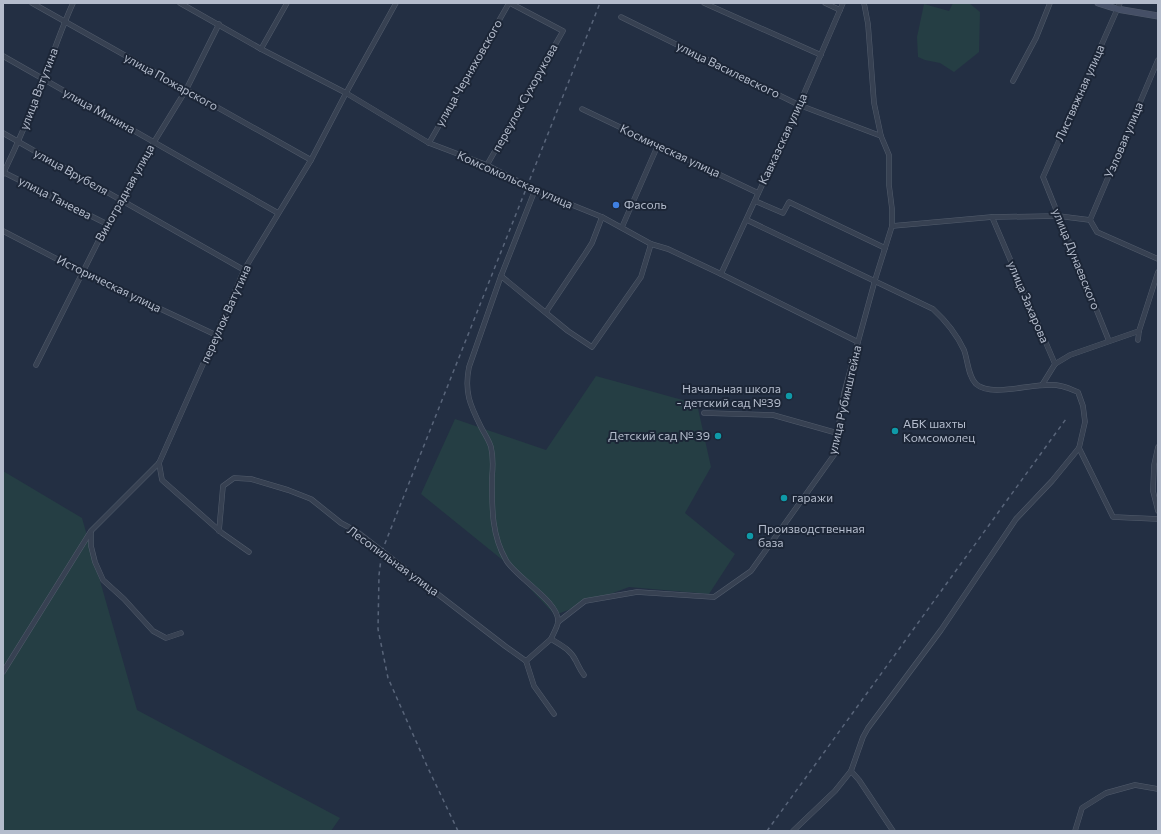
<svg xmlns="http://www.w3.org/2000/svg" width="1161" height="834" viewBox="0 0 1161 834" font-family="Commissioner,sans-serif">
<style>
.green{fill:#253e44}
.lines{fill:none;stroke-linecap:round;stroke-linejoin:round}
.street-casing{stroke:#525c6c;stroke-width:5.5}
.secondary-casing{stroke:#525c6c;stroke-width:7}
.street{stroke:#374152;stroke-width:4.5}
.secondary{stroke:#454f66;stroke-width:6}
.rail{stroke:#59657a;stroke-width:1.5;stroke-dasharray:4 4;stroke-linecap:butt}
.shop-dot{fill:#3f7fe0;stroke:#1c2637;stroke-width:1.5}
.culture-dot{fill:#0f9aa8;stroke:#1c2637;stroke-width:1.5}
.labels{text-anchor:middle;stroke-width:4;stroke-linejoin:round;paint-order:stroke}
.street-label{font-size:12px;fill:#b4bccc;stroke:#1c2637}
.poi-label{font-size:12px;fill:#b4bccc;stroke:#1c2637;text-anchor:start}
</style>
<rect width="100%" height="100%" fill="#232f43"/>
<!-- green -->
<g class="green">
<path d="M953 3H969L980 12 979 52 954 72 940 63 925 60 918 57 917 37 924 4 949 11Z"/>
<path d="M596 376 697 404 711 467 685 513 735 554 709 594 629 587 555 615 505 562 421 494 455 419 546 450Z"/>
<path d="M3 471 82 518 137 710 340 818 331 831H3Z"/>
</g>
<g class="lines">
<!-- street casing -->
<g class="street-casing">
<g id="street">
<path d="M32 3 311 160"/>
<path d="M180 3 261 49 346 93 429 143 487 165 535 190 602 217 651 244 668 249 721 274 858 342"/>
<path d="M704 3 821 55"/>
<path d="M825 3 840 10"/>
<path d="M621 17 799 105 881 136"/>
<path d="M261 49 287 3"/>
<path d="M3 56 278 213"/>
<path d="M1013 81 1036 38 1050 3"/>
<path d="M582 109 758 193"/>
<path d="M3 133 244 270"/>
<path d="M429 143 509 3"/>
<path d="M487 165 563 31 510 3"/>
<path d="M3 172 107 224"/>
<path d="M3 174C18 143 32 110 44 78 53 53 62 27 73 3"/>
<path d="M535 190 501 276 469 367C464 392 470 405 481 427 484 433 489 440 491 447 493 456 493 467 492 477 492 506 491 534 506 560 515 577 560 602 558 622 557 628 553 634 551 639 561 645 571 650 576 661 579 667 580 670 584 675"/>
<path d="M755 201 783 213 789 202 885 248"/>
<path d="M992 217 1055 364 1042 385"/>
<path d="M747 220 933 309C945 320 957 335 964 350 968 361 968 376 976 384 993 399 1039 380 1061 386 1067 387 1072 390 1078 392L1083 406 1085 422 1079 448 1052 481 1016 519 941 630 868 728 863 737 851 771 859 780 893 831"/>
<path d="M1090 220 1158 60"/>
<path d="M1090 220 1097 232 1158 259"/>
<path d="M892 226 992 217 1058 216 1090 220"/>
<path d="M622 227 658 145"/>
<path d="M3 231 82 272 216 335"/>
<path d="M721 274 799 105 843 3"/>
<path d="M501 276 568 331 592 347 641 277 651 244"/>
<path d="M546 312 585 254 592 243 602 217"/>
<path d="M1138 340 1139 331 1158 272"/>
<path d="M1109 341 1043 177 1120 3"/>
<path d="M1055 364 1070 355 1139 331"/>
<path d="M36 365 107 224 154 142 186 90 219 24"/>
<path d="M704 413 773 415 837 433"/>
<path d="M1158 447 1154 465 1153 491 1158 511"/>
<path d="M1079 448 1113 517 1158 519"/>
<path d="M159 463 162 480 222 533 249 552"/>
<path d="M219 531 223 486 234 478 251 479 288 490 311 499 341 523 356 531 505 646 526 661"/>
<path d="M91 533V546L95 562 103 580 124 599 153 631 166 638 181 633"/>
<path d="M558 622 585 601 637 592 714 597 751 571 834 455 844 393 875 280 892 226V209L889 185V155L881 136 874 103 868 24 864 3"/>
<path d="M551 639 526 661 534 686 554 714"/>
<path d="M3 672 91 531 159 463 216 335 244 270 311 160 346 93 396 3"/>
<path d="M793 831 835 791 851 771"/>
<path d="M1075 831 1082 808 1106 793 1135 785 1158 789"/>
</g>
</g>
<!-- secondary casing -->
<g class="secondary-casing">
<path id="secondary" d="M1098 3 1117 9 1158 16"/>
</g>
<!-- street -->
<use href="#street" class="street"/>
<!-- secondary -->
<use href="#secondary" class="secondary"/>
<!-- rail -->
<g class="rail">
<path d="M458 831 427 766 388 678 378 629 379 575 382 551 600 3"/>
<path d="M767 831 1066 419"/>
</g>
</g>
<!-- markers -->
<circle class="shop-dot" cx="616" cy="205" r="4"/>
<g class="culture-dot">
<circle cx="789" cy="396" r="4"/>
<circle cx="895" cy="431" r="4"/>
<circle cx="718" cy="436" r="4"/>
<circle cx="784" cy="498" r="4"/>
<circle cx="750" cy="536" r="4"/>
</g>
<g class="labels">
<!-- street labels -->
<g class="street-label">
<text transform="translate(728 70) rotate(26)" y="4">улица Василевского</text>
<text transform="translate(469 73) rotate(-60)" y="4">улица Черняховского</text>
<text transform="translate(171 82) rotate(29)" y="4">улица Пожарского</text>
<text transform="translate(39 89) rotate(-69)" y="4">улица Ватутина</text>
<text transform="translate(1080 93) rotate(-66)" y="4">Листвяжная улица</text>
<text transform="translate(525 98) rotate(-61)" y="4">переулок Сухорукова</text>
<text transform="translate(99 111) rotate(29)" y="4">улица Минина</text>
<text transform="translate(783 139) rotate(-65)" y="4">Кавказская улица</text>
<text transform="translate(1124 140) rotate(-67)" y="4">Узловая улица</text>
<text transform="translate(670 151) rotate(25)" y="4">Космическая улица</text>
<text transform="translate(71 172) rotate(29)" y="4">улица Врубеля</text>
<text transform="translate(515 180) rotate(24)" y="4">Комсомольская улица</text>
<text transform="translate(125 193) rotate(-61)" y="4">Виноградная улица</text>
<text transform="translate(55 198) rotate(27)" y="4">улица Танеева</text>
<text transform="translate(1076 259) rotate(68)" y="4">улица Дунаевского</text>
<text transform="translate(109 284) rotate(26)" y="4">Историческая улица</text>
<text transform="translate(1028 302) rotate(67)" y="4">улица Захарова</text>
<text transform="translate(226 314) rotate(-66)" y="4">переулок Ватутина</text>
<text transform="translate(845 400) rotate(-77)" y="4">улица Рубинштейна</text>
<text transform="translate(393 561) rotate(36)" y="4">Лесопильная улица</text>
</g>
<!-- poi labels -->
<g class="poi-label">
<text x="624" y="209">Фасоль</text>
<text x="781" y="393" text-anchor="end">Начальная школа<tspan x="781" dy="14">- детский сад №39</tspan></text>
<text x="903" y="428">АБК шахты<tspan x="903" dy="14">Комсомолец</tspan></text>
<text x="710" y="440" text-anchor="end">Детский сад № 39</text>
<text x="792" y="502">гаражи</text>
<text x="758" y="533">Производственная<tspan x="758" dy="14">база</tspan></text>
</g>
</g>
<!-- border -->
<rect width="1161" height="834" fill="none" stroke="#b4bccc" stroke-width="8"/>
</svg>
